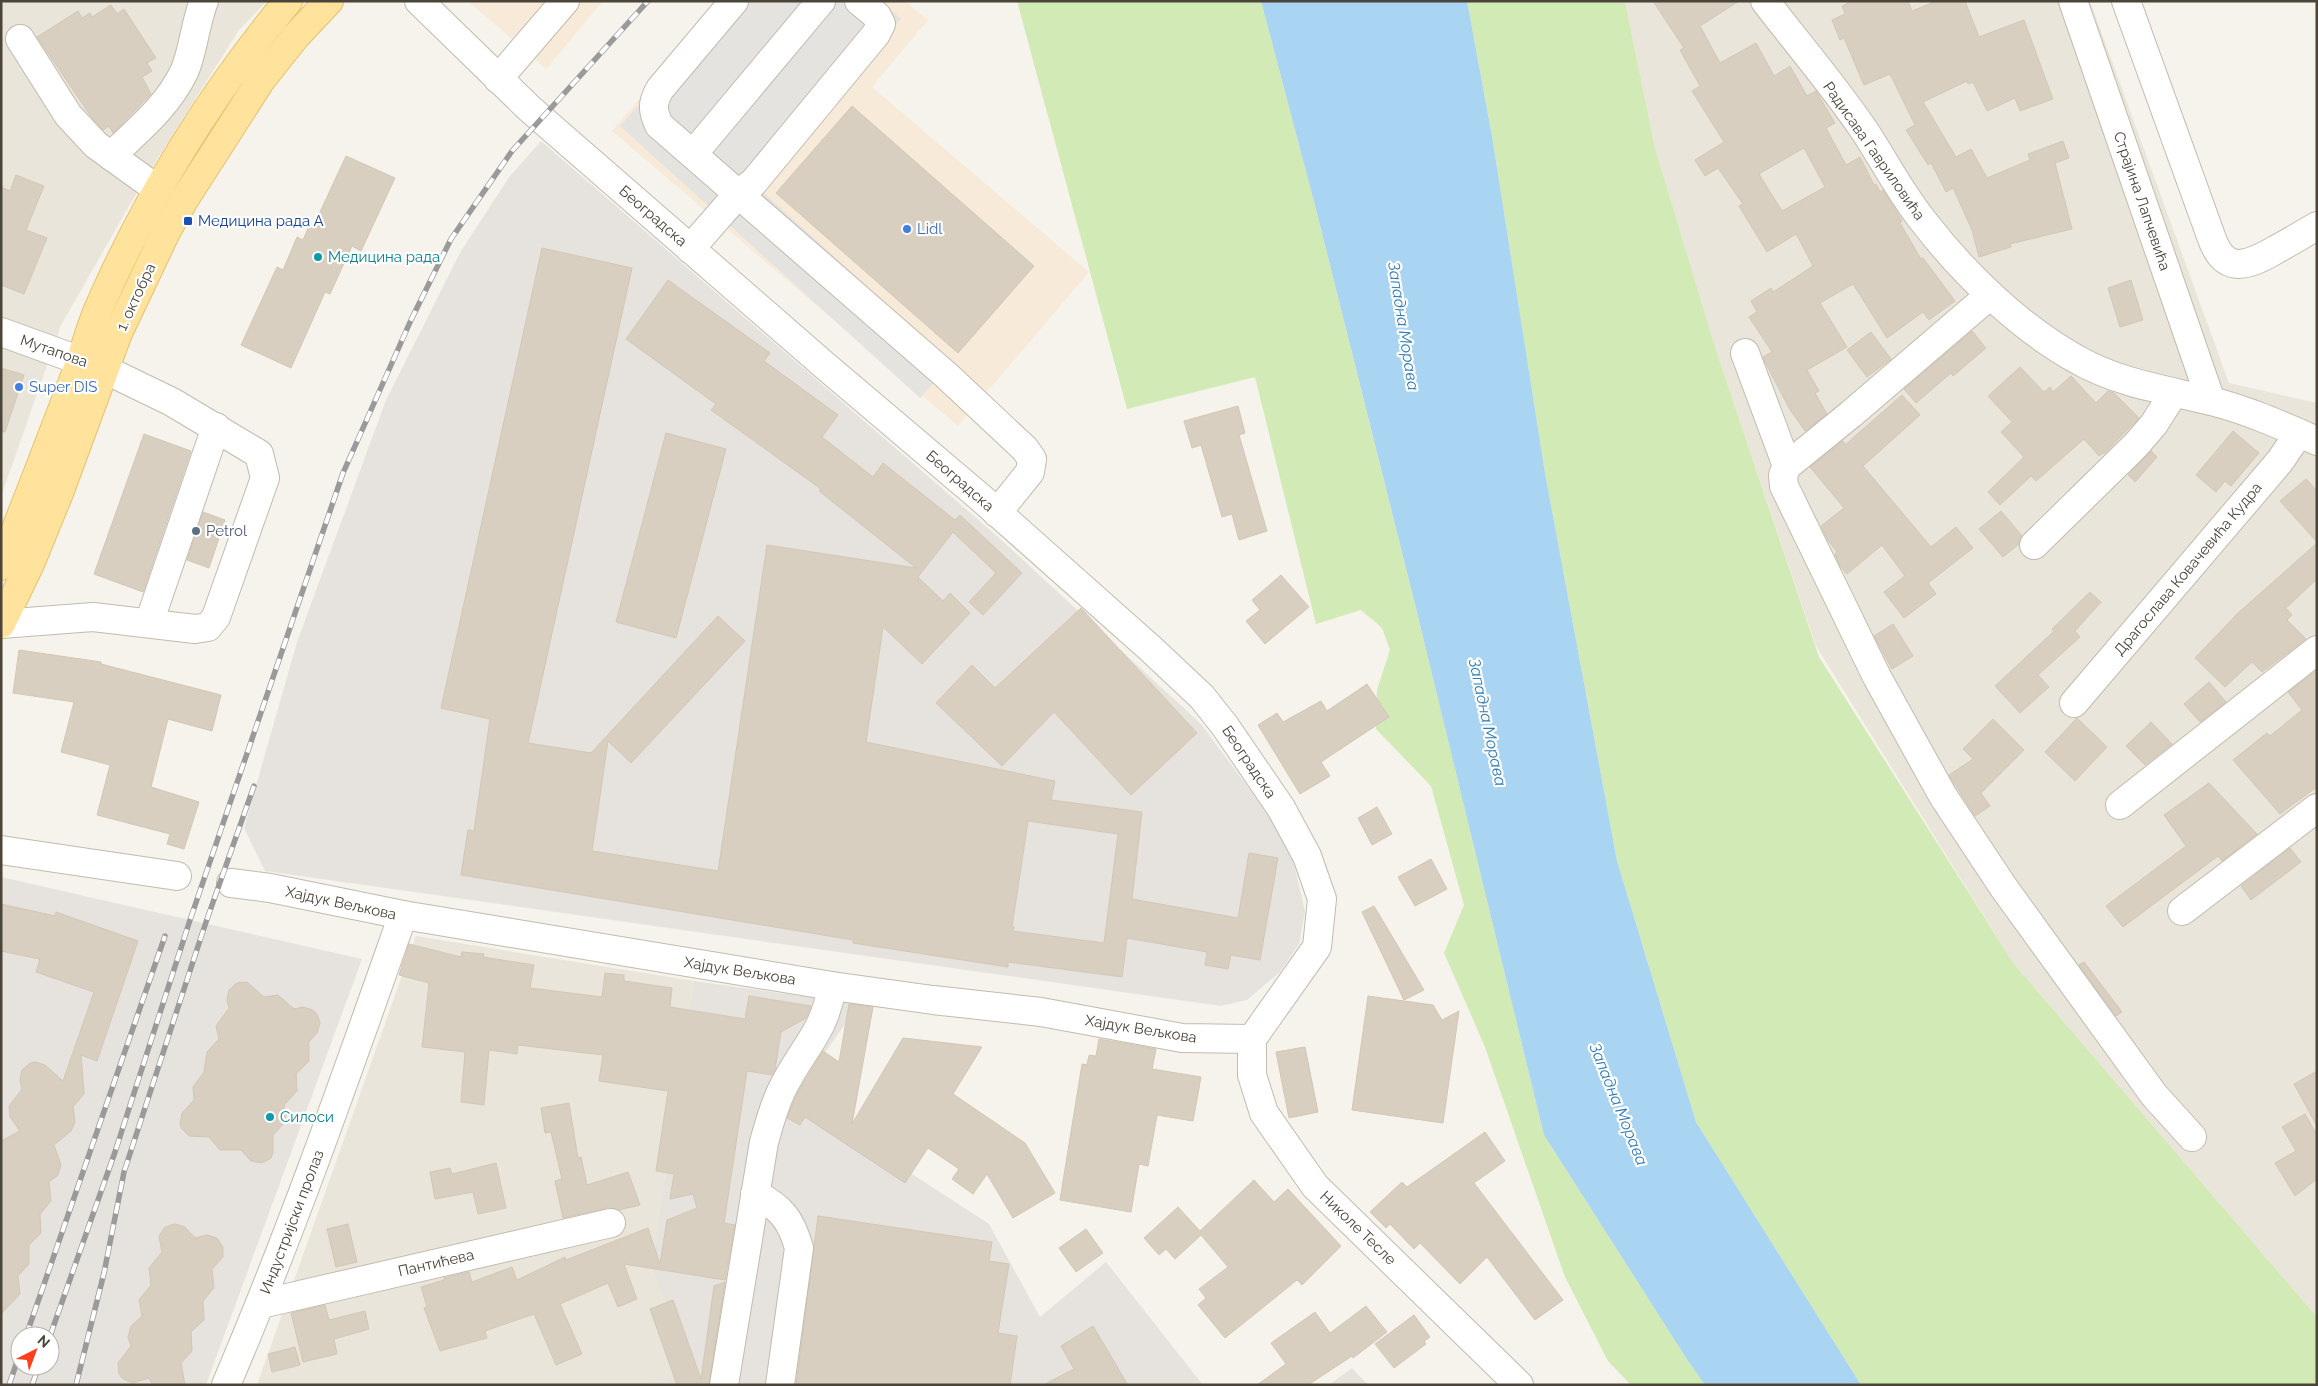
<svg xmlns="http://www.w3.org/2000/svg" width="2318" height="1386" viewBox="0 0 2318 1386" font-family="Raleway,sans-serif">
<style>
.residential{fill:#eae5da}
.commercial{fill:#f7ead8}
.industrial{fill:#e6e2dd;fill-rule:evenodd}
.green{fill:#d2eab5}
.parking{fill:#e5e3e0}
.water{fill:#a9d4f2}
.building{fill:#d8cfc1;stroke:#d3c7b4;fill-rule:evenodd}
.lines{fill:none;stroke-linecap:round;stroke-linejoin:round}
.minor-casing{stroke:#c2bbae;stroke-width:30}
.major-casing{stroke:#e6c16a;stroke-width:30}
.minor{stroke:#fff;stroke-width:28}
.major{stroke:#ffe39c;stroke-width:28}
.rail-casing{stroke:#9a9a9a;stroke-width:5.5}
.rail{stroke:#fff;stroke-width:4;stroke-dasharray:11;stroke-linecap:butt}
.transit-dot{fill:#1a4fb4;stroke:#fff;stroke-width:2}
.shop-dot{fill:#3f7fe0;stroke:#fff;stroke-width:2}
.culture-dot{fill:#0f9aa8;stroke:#fff;stroke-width:2}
.service-dot{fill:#5c6f8a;stroke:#fff;stroke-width:2}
.labels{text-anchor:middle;stroke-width:4.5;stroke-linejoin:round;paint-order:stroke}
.street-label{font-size:15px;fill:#4b4439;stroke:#fff}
.transit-label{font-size:15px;fill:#164399;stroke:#fff;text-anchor:start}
.shop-label{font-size:15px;fill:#366cbe;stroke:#fff;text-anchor:start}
.culture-label{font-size:15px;fill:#0d838f;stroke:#fff;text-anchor:start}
.service-label{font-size:15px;fill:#4e5e75;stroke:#fff;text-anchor:start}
.water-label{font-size:16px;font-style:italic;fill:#2e7ab2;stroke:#fff}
</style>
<rect width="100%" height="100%" fill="#f6f3ec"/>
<!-- residential -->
<g class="residential">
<path d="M1 1H267L239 30 144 180 61 325 1 497Z"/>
<path d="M1625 1H2090L2229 383 2317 403V1317L2014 964 1816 646 1716 350 1655 148Z"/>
<path d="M416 936 694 981 651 1267 694 1367 652 1385H257Z"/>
</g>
<!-- commercial -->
<g class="commercial">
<path d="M468 1H603L546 69Z"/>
<path d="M722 1H905L928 20 872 87 1089 272 958 426 612 131Z"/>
</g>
<!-- industrial -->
<g class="industrial">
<path d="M541 141 998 537 1201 724 1276 825 1294 863 1305 912 1299 944 1280 972 1247 1000 1221 1006 265 871 244 828 297 642 386 400 461 251 510 176Z"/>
<path d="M1 877 362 959 206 1385H1ZM20 1336H50V1366H20Z"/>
<path d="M694 981 859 1004 794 1097 989 1224 1040 1317 1106 1262 1203 1385H652L693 1367 651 1267Z"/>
<path d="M1352 1368 1368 1385H1329Z"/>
</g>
<!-- green -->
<g class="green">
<path d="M1017 1H1261L1317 213 1413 596 1544 1135 1688 1361 1705 1385H1631L1608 1361 1565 1277 1485 1047 1444 953 1464 905 1431 786 1376 729 1377 690 1390 650 1382 628 1361 610 1316 624 1255 377 1127 409Z"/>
<path d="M1467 1H1625L1655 148 1716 350 1819 657 2014 964 2317 1317V1385H1861L1696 1122 1617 861 1545 473 1492 136Z"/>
</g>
<!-- parking -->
<path class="parking" d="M732 1H881L901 19 753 183 952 363 920 398 620 126Z"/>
<!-- water -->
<path class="water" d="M1261 1H1467L1492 136 1545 473 1617 861 1696 1122 1861 1385H1705L1688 1361 1544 1135 1413 596 1317 213Z"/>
<!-- building -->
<g class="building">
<path d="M1653 1H1739L1700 26 1720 63 1756 43 1774 76 1790 66 1807 96 1816 91 1835 123 1826 128 1846 165 1860 157 1874 185 1876 184 1880 192 1883 190 1898 214 1902 221 1900 223 1921 259 1923 258 1955 301 1929 320 1923 312 1887 338 1853 284 1820 303 1847 347 1807 370 1819 391 1815 393 1827 414 1805 431 1789 408 1766 364 1763 357 1772 352 1749 317 1757 312 1751 301 1771 288 1773 292 1813 266 1796 234 1767 252 1739 206 1743 204 1718 168 1705 176 1695 160 1724 142 1692 91 1700 86 1680 50 1684 48ZM1804 148 1825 187 1782 211 1759 174Z"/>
<path d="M1853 1H1908L1912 11 1937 1H1965L1979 37 2024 20 2053 99 2020 111 2015 98 1987 111 1973 82 1968 84 1967 81 1923 102 1956 157 1971 149 1987 178 2030 160 2028 154 2063 141 2069 158 2055 163 2072 229 2010 244 2011 247 1979 257 1972 230 1953 188 1946 192 1931 163 1928 165 1906 130 1915 125 1890 74 1864 85 1844 38 1840 40 1832 20 1845 14 1842 6Z"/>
<path d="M111 5 117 14 124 9 156 58 147 63 152 71 142 77 151 94 113 133 109 126 103 130 90 115 37 37 78 11 82 18 90 13 92 17Z"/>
<path d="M852 106 1034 266 958 353 776 193Z"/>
<path d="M346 156 395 178 361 251 352 246 330 294 325 292 291 368 241 345 277 267 283 270 297 237 303 240 310 224 314 225Z"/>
<path d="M16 175 44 186 26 230 47 238 24 294 1 285V187L10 191Z"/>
<path d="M542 248 632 268 528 743 591 753 718 616 745 641 631 763 608 741 592 851 718 871 767 545 916 568 819 491 821 489 711 410 716 404 626 339 668 280 770 353 764 361 838 415 822 437 873 477 883 463 955 520 960 515 1022 573 983 615 969 602 996 573 953 532 918 577 943 601 950 593 970 613 922 664 883 627 866 742 1055 781 1051 800 1142 812 1132 899 1238 918 1249 853 1278 858 1260 960 1231 955 1228 969 1205 965 1207 952 1127 938 1122 977 1008 962V967L853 943V940L461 875 468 830 474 831 490 719 441 708ZM1028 821 1118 834 1104 943 1013 931 1014 927H1012Z"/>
<path d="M2131 280 2143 320 2120 327 2108 288Z"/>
<path d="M1972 331 1986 348 1953 376 1951 373 1916 403 1904 389Z"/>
<path d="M1871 332 1891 359 1867 377 1847 350Z"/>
<path d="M2020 367 2044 392 2050 387 2053 392 2071 376 2096 403 2108 391 2114 393 2139 418 2104 454 2103 453 2099 456 2084 439 2036 481 2031 476 2000 505 1988 492 2024 457 2001 432 2012 422 1988 396Z"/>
<path d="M1 368 24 375 5 432 1 431Z"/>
<path d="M1902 395 1920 415 1863 466 1931 547 1956 527 1973 548 1928 583 1936 594 1904 618 1884 592 1905 576 1882 545 1847 574 1840 566 1835 554 1837 552 1828 540 1821 526 1844 508 1810 467 1843 441 1845 445Z"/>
<path d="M1238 406 1245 433 1239 435 1267 531 1239 540 1232 514 1222 517 1201 445 1192 448 1184 421Z"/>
<path d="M2233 431 2259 453 2231 486 2225 481 2216 492 2196 475Z"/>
<path d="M666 433 726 449 676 638 616 622Z"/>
<path d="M144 434 191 451 143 592 94 574Z"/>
<path d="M2151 451 2157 457 2135 482 2128 475Z"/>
<path d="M2306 479 2317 491V542L2280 501Z"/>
<path d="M2001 511 2022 536 2019 544 2003 557 1979 529Z"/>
<path d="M203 512 225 520 209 568 187 560Z"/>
<path d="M2317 543V579L2286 608 2292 615 2287 620 2306 639 2262 672 2252 662 2225 687 2195 658 2237 614Z"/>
<path d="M1281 575 1309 607 1265 644 1246 621 1260 610 1252 600Z"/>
<path d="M2090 592 2101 602 2075 631 2080 637 2038 675 2049 687 2020 713 1995 686 2054 631 2052 629Z"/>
<path d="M1081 608 1197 733 1131 795 1054 712 1002 766 936 703 972 665 995 688Z"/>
<path d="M1893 624 1913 656 1892 669 1874 636Z"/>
<path d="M19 650 101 662V664L221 695 212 731 168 719 151 787 199 802 184 849 167 844 170 834 97 815 110 765 61 752 74 702 13 693Z"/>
<path d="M2317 670V787L2280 814 2233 760 2267 733 2270 736 2302 710 2288 692Z"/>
<path d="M2209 682 2226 702 2200 722 2184 704Z"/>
<path d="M1367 684 1389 717 1321 762 1330 776 1300 794 1258 725 1277 713 1283 722 1321 701 1327 711Z"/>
<path d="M2077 718 2107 747 2075 781 2045 752Z"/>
<path d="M1993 719 2024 750 1981 793 1990 806 1975 816 1949 775 1973 759 1963 749Z"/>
<path d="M2151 722 2172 744 2145 765 2126 746Z"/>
<path d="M2209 783 2257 834 2222 861 2218 856 2123 927 2106 906 2186 846 2164 815Z"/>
<path d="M1377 807 1392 834 1372 845 1358 818Z"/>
<path d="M2290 848 2301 862 2251 900 2241 886Z"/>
<path d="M1431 859 1447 889 1415 906 1398 877Z"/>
<path d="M1 904 55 916 56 912 138 941 97 1061 81 1055 84 1094 73 1107 75 1122 71 1131 54 1145 61 1165 58 1175 49 1182 51 1201 40 1214 41 1233 29 1245V1264L18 1276 20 1294 1 1314V1141L20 1131 10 1117 9 1106 22 1089 20 1080 22 1070 30 1063 35 1062 45 1065 63 1081 94 992 36 972 40 959 1 951Z"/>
<path d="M1374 906 1424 990 1404 1000 1362 912Z"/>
<path d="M409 944 461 957 462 952 484 954 483 957 534 965 530 988 602 997 605 973 624 975V981L672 988 670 1007 745 1019 749 996 811 1006 806 1018 781 1032 775 1069 772 1075 747 1071 724 1223 735 1225 725 1280 624 1264 637 1299 618 1307 608 1283 560 1304 582 1354 556 1365 534 1314 485 1331 487 1338 440 1351 424 1308 427 1307 421 1287 444 1280V1278L469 1272 472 1282 512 1267 517 1280 565 1257 566 1260 648 1228 660 1264 667 1220 697 1208 693 1194 670 1199 674 1174 656 1171 668 1091 599 1081 603 1055 518 1045 517 1054 489 1050 484 1105 461 1102 465 1052 422 1047 429 983 399 975Z"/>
<path d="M2084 962 2122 1012 2116 1016 2079 965Z"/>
<path d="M247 982 264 997 278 995 294 1009 303 1007 313 1010 317 1014 320 1023 317 1033 309 1042V1061L296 1074 297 1091 284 1105 286 1121 273 1135V1153L271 1158 262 1163 251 1161 241 1150H220L209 1137 189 1136 182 1129 180 1124 182 1113 194 1100 193 1087 204 1072 207 1052 219 1039 216 1026 229 1008 227 1000 229 990 237 983Z"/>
<path d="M1368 996 1433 1005 1442 1020 1459 1011 1443 1123 1352 1110Z"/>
<path d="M849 1004 873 1007 852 1124 903 1038 982 1047 953 1094 1025 1143 1055 1193 1013 1218 987 1174 973 1194 952 1179 959 1169 928 1148 905 1183 805 1117 800 1125 787 1118 797 1094 823 1051 839 1062Z"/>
<path d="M1099 1039 1156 1049 1152 1069 1201 1077 1193 1121 1157 1115 1148 1166 1139 1164 1131 1212 1060 1200 1082 1064 1087 1065 1089 1055 1096 1056Z"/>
<path d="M1305 1047 1318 1112 1289 1118 1276 1052Z"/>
<path d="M2317 1071V1126L2294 1084Z"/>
<path d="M569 1103 578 1158 581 1157 587 1185 628 1172 640 1205 619 1210 607 1208 563 1218 555 1181 562 1179 551 1132 545 1133 541 1108Z"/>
<path d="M2305 1114 2317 1135V1179L2295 1196 2275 1163 2296 1151 2282 1127Z"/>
<path d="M1485 1132 1505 1161 1474 1183 1563 1300 1535 1320 1487 1257 1460 1284 1420 1243 1414 1249 1390 1224 1386 1228 1370 1212 1402 1182 1407 1187Z"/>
<path d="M496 1163 506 1208 478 1214 473 1192 435 1199 430 1172 450 1168 452 1174Z"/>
<path d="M1254 1180 1274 1202 1288 1189 1341 1246 1302 1285 1297 1280 1225 1338 1198 1305 1206 1298 1199 1289 1228 1267 1201 1235 1175 1259 1166 1249 1159 1255 1144 1238 1178 1207 1200 1231Z"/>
<path d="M818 1216 992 1242 989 1261 1009 1264 998 1333 1017 1336 1010 1385H796Z"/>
<path d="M175 1224 185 1227 195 1238 207 1235 217 1238 223 1247V1257L212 1269 214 1288 203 1301 204 1320 191 1332 192 1351 181 1363 185 1385H153L149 1378 132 1383 122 1378 119 1374 118 1363 131 1346 128 1337 131 1326 142 1316 139 1300 151 1285 149 1268 162 1252 159 1236 165 1227Z"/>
<path d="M348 1224 357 1262 336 1267 327 1229Z"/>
<path d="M1086 1229 1103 1253 1076 1272 1059 1248Z"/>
<path d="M725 1282 709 1385H677L650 1309 673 1300 701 1379 714 1286Z"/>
<path d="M325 1305 329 1320 365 1311 369 1329 334 1339 337 1354 303 1362 291 1313Z"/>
<path d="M1366 1306 1387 1332 1353 1358 1352 1356 1308 1385H1257L1286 1364 1271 1343 1315 1312 1330 1333Z"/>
<path d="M1414 1315 1430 1337 1424 1341 1426 1344 1394 1368 1375 1344Z"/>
<path d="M1093 1326 1128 1385H1043L1074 1369 1061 1346Z"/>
<path d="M295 1347 300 1365 272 1372 268 1354Z"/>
</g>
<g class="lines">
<!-- minor casing -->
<g class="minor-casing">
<g id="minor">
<path d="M419 1 530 109 823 364 981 498 1151 649 1202 697 1225 726 1281 808 1307 856 1322 899 1317 947 1252 1039"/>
<path d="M734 1 660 89C652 103 652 110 659 125L946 375 1025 449 1032 459 1030 472 997 513"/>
<path d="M1765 1C1798 44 1834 86 1864 130 1884 160 1901 194 1924 222 1963 273 2021 329 2078 360 2118 383 2167 390 2211 401 2247 410 2283 426 2317 441"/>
<path d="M2073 1 2211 401"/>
<path d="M2126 1 2212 239C2226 277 2251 264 2277 249 2290 242 2303 234 2317 226"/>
<path d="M20 39 68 115 96 145 157 189"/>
<path d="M498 79 565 1"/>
<path d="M693 154 821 1"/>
<path d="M111 156C138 130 167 107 184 72 193 53 195 23 204 1"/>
<path d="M690 249 739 193 753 183 876 34 881 24 877 16 859 1"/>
<path d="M1 332 106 370 172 402 259 454 265 478 216 617 208 627 195 629 93 617 1 624"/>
<path d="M1745 353 1787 466 1783 475 1784 486 1877 677 1943 796 2004 888 2154 1095 2192 1137"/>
<path d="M1787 466 1851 414 1990 295"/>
<path d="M2034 545 2136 445 2154 424 2173 394"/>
<path d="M149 623 216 427"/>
<path d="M2074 703 2280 461 2299 433"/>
<path d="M2120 805 2317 650"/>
<path d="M1 850 177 876"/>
<path d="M231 883 270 888 403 915 832 986 933 1000 1041 1012 1182 1038 1252 1039"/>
<path d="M2182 911 2317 808"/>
<path d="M1252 1039V1075L1264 1113 1315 1186 1519 1385"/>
<path d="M755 1194C782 1208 791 1220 799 1248L780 1385"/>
<path d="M261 1304 611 1223"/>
<path d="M226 1385C292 1231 347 1073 403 915"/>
<path d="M724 1385 764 1142C770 1121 776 1099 787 1080 807 1043 825 1030 832 986"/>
</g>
</g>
<!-- major casing -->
<g class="major-casing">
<g id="major">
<path d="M1 566C28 500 53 434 78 368 86 346 91 324 101 303 148 196 213 91 288 1"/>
<path d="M1 624 30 564 59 493 118 333 166 232 184 200 261 80 296 36 329 1"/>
</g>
</g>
<!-- minor -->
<use href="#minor" class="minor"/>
<!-- major -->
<use href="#major" class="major"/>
<!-- rail casing -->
<g class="rail-casing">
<g id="rail">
<path d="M26 1336 165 936"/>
<path d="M50 1336 115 1152 190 920 343 473 411 320 451 239 512 151 648 1"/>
<path d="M9 1385 20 1353"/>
<path d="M32 1385 39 1366"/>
<path d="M76 1385 104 1273 124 1172 205 925 254 786"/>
</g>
</g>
<!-- rail -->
<use href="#rail" class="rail"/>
</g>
<!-- markers -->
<rect class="transit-dot" x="183" y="216" width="10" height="10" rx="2.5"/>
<g class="shop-dot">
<circle cx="907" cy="229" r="5"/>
<circle cx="19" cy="387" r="5"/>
</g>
<g class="culture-dot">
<circle cx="318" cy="257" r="5"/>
<circle cx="270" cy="1117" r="5"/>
</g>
<circle class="service-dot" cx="196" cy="531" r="5"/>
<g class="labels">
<!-- street labels -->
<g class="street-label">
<text transform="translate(1874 151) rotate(55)" y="5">Радисава Гавриловића</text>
<text transform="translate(2142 201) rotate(71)" y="5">Страјина Лапчевића</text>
<text transform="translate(653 216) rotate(41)" y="5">Београдска</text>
<text transform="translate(136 297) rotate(-65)" y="5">1. октобра</text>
<text transform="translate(54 351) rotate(19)" y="5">Мутапова</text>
<text transform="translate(960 481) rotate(41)" y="5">Београдска</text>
<text transform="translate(2188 569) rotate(-50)" y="5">Драгослава Ковачевића Кудра</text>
<text transform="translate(1249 762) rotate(56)" y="5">Београдска</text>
<text transform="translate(341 903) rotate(12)" y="5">Хајдук Вељкова</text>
<text transform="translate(740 971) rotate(9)" y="5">Хајдук Вељкова</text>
<text transform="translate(1141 1029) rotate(9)" y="5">Хајдук Вељкова</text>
<text transform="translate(292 1222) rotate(-69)" y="5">Индустријски пролаз</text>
<text transform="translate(1358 1228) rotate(44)" y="5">Николе Тесле</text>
<text transform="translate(436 1263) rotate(-13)" y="5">Пантићева</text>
</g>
<!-- transit labels -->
<g class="transit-label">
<text x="198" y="226">Медицина рада А</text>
</g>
<!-- shop labels -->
<g class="shop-label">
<text x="917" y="234">Lidl</text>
<text x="29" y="392">Super DIS</text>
</g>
<!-- culture labels -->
<g class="culture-label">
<text x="328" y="262">Медицина рада</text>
<text x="280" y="1122">Силоси</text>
</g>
<!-- service labels -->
<g class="service-label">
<text x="206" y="536">Petrol</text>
</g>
<!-- water labels -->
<g class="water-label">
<text transform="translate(1404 326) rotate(81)" y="6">Западна Морава</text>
<text transform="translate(1488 722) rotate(78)" y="6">Западна Морава</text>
<text transform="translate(1619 1104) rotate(68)" y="6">Западна Морава</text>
</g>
</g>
<!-- border -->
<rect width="2318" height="1386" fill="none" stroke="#4b4439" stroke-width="5"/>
<!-- north arrow -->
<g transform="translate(35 1351) rotate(42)"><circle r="24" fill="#ffffff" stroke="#b7b4b0"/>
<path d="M0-4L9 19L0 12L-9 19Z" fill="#fc3f1d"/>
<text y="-8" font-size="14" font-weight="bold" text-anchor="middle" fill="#4b4439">N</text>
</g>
</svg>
